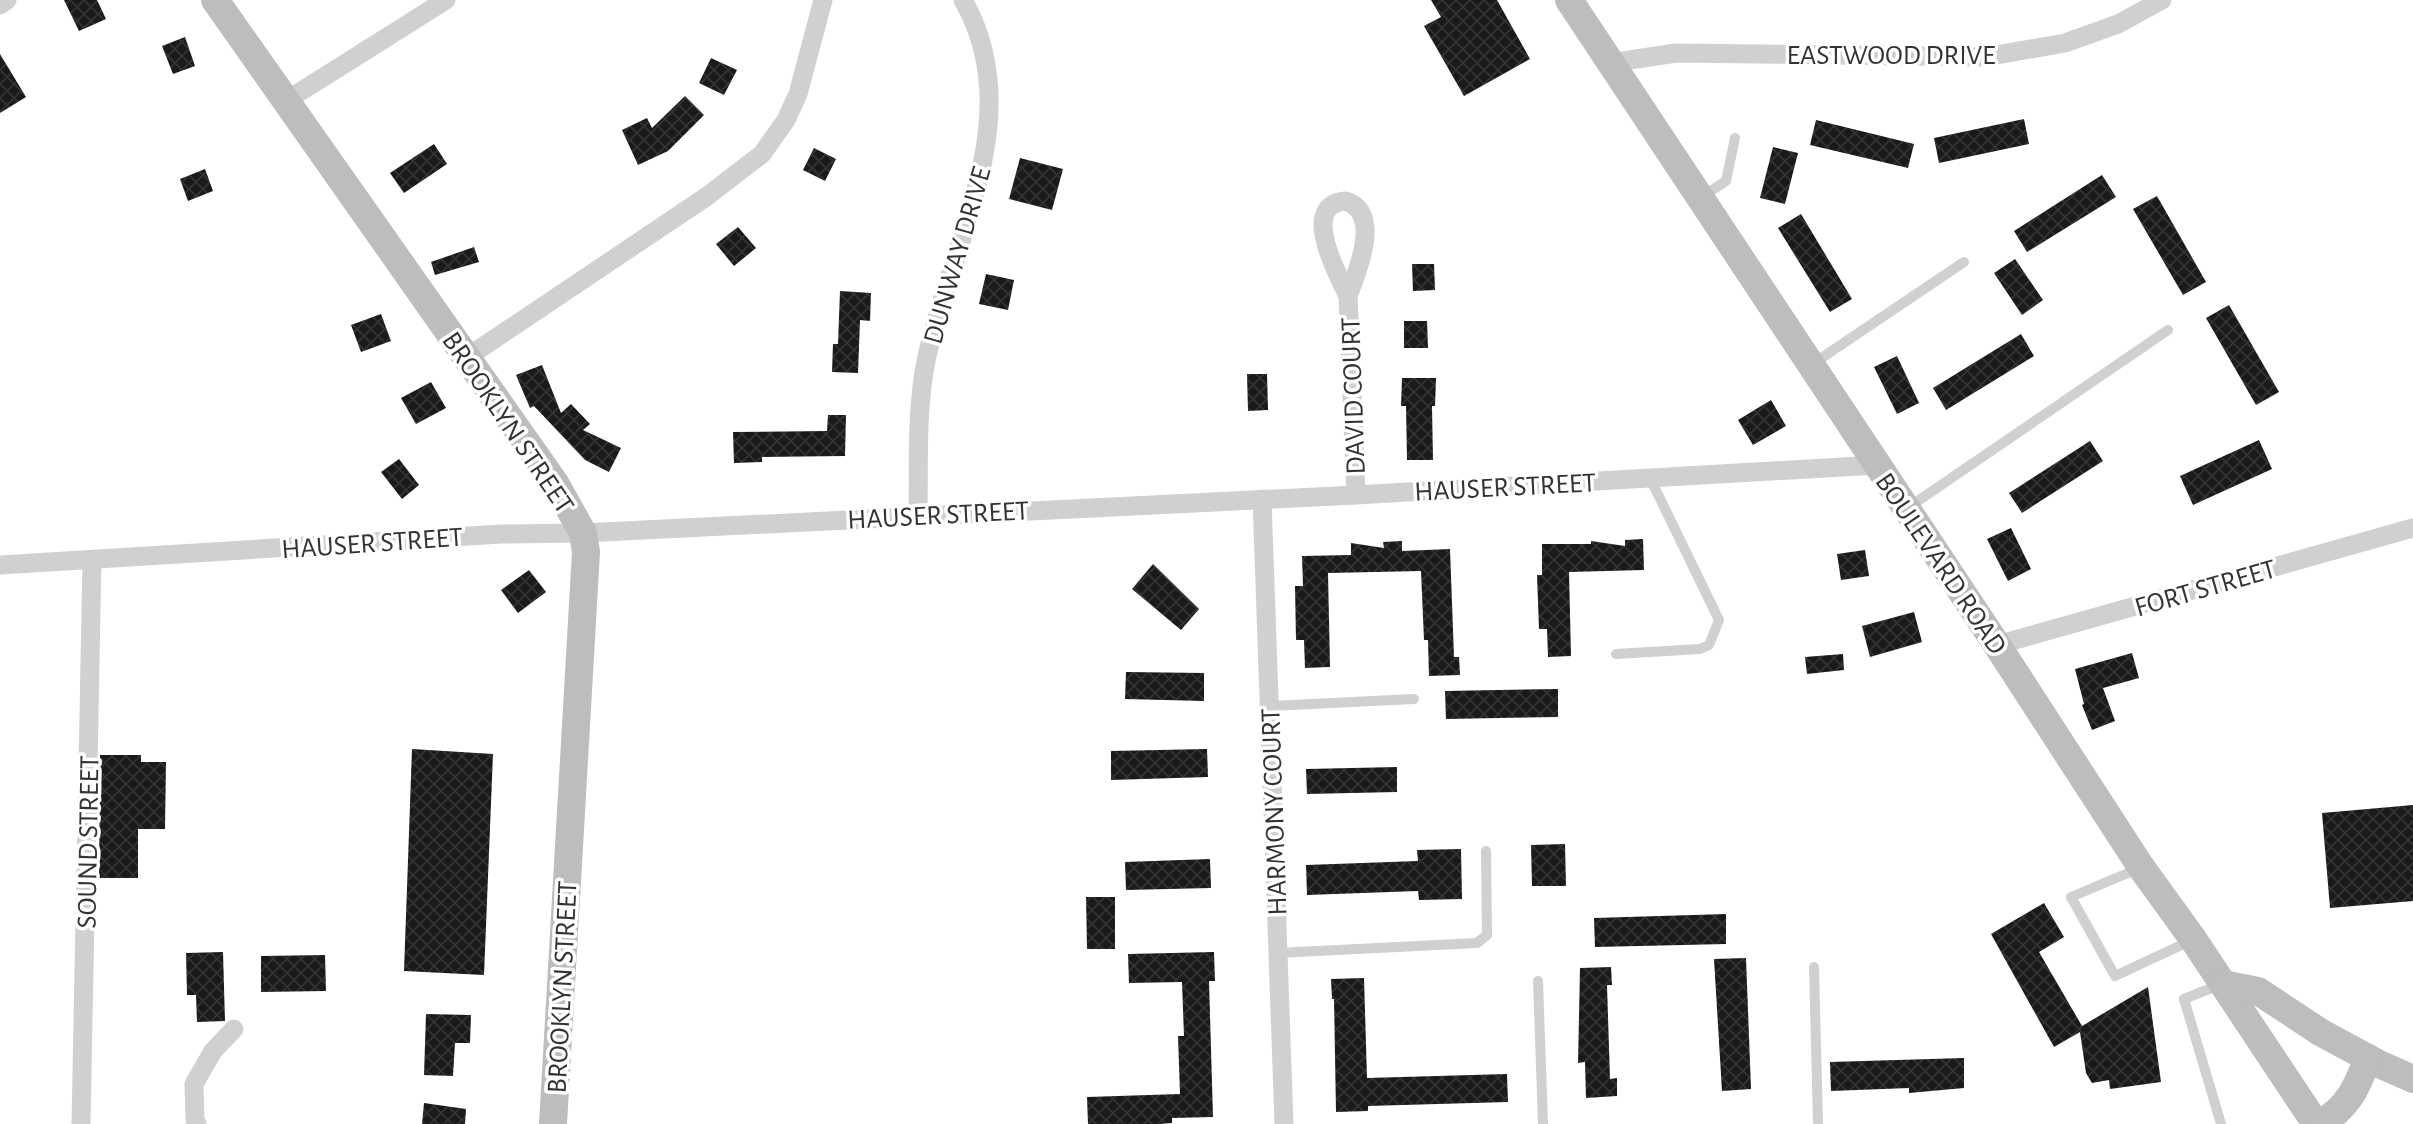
<svg xmlns="http://www.w3.org/2000/svg" width="2413" height="1124" viewBox="0 0 2413 1124" font-family="'Alegreya Sans',sans-serif">
<style>
.building{fill:url(#building-cross-hatch)}
.lines{fill:none;stroke-linecap:round;stroke-linejoin:round}
.lane{stroke:#d0d0d0;stroke-width:10}
.street{stroke:#d0d0d0;stroke-width:19}
.secondary{stroke:#bdbdbd;stroke-width:28}
.labels{text-anchor:middle;stroke-width:7;stroke-linejoin:round;paint-order:stroke}
.street-label{font-size:28px;fill:#333;stroke:#fff}
</style>
<defs>
<pattern id="building-cross-hatch" width="8" height="8" patternUnits="userSpaceOnUse" patternTransform="scale(1.75)"><rect width="8" height="8" fill="#1a1a1a"/><path d="M0 0l8 8M0 8l8-8" fill="none" stroke="#333"/></pattern>
</defs>
<rect width="100%" height="100%" fill="#fff"/>
<!-- building -->
<g class="building">
<path d="M64 0H97L106 19 79 31Z"/>
<path d="M1431 0H1497L1530 59 1464 96 1424 26 1441 17Z"/>
<path d="M185 37 195 66 173 74 162 46Z"/>
<path d="M0 54 26 97 0 113Z"/>
<path d="M711 58 737 70 724 95 699 83Z"/>
<path d="M685 96 704 115 668 151 638 165 622 130 647 118 652 128Z"/>
<path d="M2024 119 2029 144 1939 163 1934 138Z"/>
<path d="M1816 120 1914 144 1908 168 1810 145Z"/>
<path d="M434 144 447 164 404 193 390 173Z"/>
<path d="M1773 147 1798 153 1785 204 1760 198Z"/>
<path d="M814 148 836 159 825 181 803 170Z"/>
<path d="M1020 158 1063 169 1052 210 1009 199Z"/>
<path d="M205 169 213 191 188 201 180 179Z"/>
<path d="M2102 175 2116 197 2027 252 2014 231Z"/>
<path d="M2157 196 2206 282 2183 295 2133 209Z"/>
<path d="M1801 214 1852 299 1830 312 1778 228Z"/>
<path d="M738 227 756 248 734 266 716 244Z"/>
<path d="M474 247 479 262 435 275 431 262Z"/>
<path d="M2015 259 2043 300 2022 315 1994 273Z"/>
<path d="M1412 264H1434L1435 290 1413 291Z"/>
<path d="M986 274 1014 280 1008 310 979 304Z"/>
<path d="M840 291 871 293 870 321 860 320 858 373 832 372 833 344H838Z"/>
<path d="M2229 305 2279 392 2256 405 2206 318Z"/>
<path d="M381 314 391 341 361 352 351 325Z"/>
<path d="M1404 321H1427L1428 348H1404Z"/>
<path d="M2021 334 2034 356 1946 410 1933 388Z"/>
<path d="M1897 356 1919 403 1897 414 1874 367Z"/>
<path d="M542 365 561 413 571 404 590 424 583 430 621 448 609 472 585 460 534 406 530 408 516 375Z"/>
<path d="M1247 374H1267L1268 410 1248 411Z"/>
<path d="M1402 378H1436L1435 406H1432L1433 460H1407L1406 406H1401Z"/>
<path d="M431 382 446 408 416 424 401 398Z"/>
<path d="M1771 400 1786 426 1753 445 1738 420Z"/>
<path d="M828 415H846L845 456 762 457V462L734 463 733 432 827 431Z"/>
<path d="M2259 440 2272 469 2193 505 2180 476Z"/>
<path d="M2090 441 2103 461 2022 513 2009 493Z"/>
<path d="M399 459 419 485 402 499 381 472Z"/>
<path d="M2011 528 2031 569 2008 581 1987 539Z"/>
<path d="M1643 539 1644 570 1569 572 1571 656 1548 657 1547 629H1539L1537 575H1542V544H1591V541L1625 546V540Z"/>
<path d="M1402 541V551L1450 549 1454 657H1459L1460 675 1429 676 1428 640H1424L1421 571 1328 573 1330 667 1305 668 1304 640H1296L1295 586H1303L1302 556 1351 555V543L1384 548 1383 542Z"/>
<path d="M1865 550 1869 576 1841 580 1837 554Z"/>
<path d="M1153 564 1199 609 1181 630 1132 589Z"/>
<path d="M529 570 546 592 518 613 501 590Z"/>
<path d="M1914 612 1922 642 1870 657 1862 626Z"/>
<path d="M2132 653 2139 678 2103 688 2115 721 2092 730 2082 705 2084 704 2075 669Z"/>
<path d="M1843 654 1844 670 1807 674 1805 657Z"/>
<path d="M1126 672 1204 673V701L1125 699Z"/>
<path d="M1558 689V717L1446 719 1445 691Z"/>
<path d="M412 749 493 754 484 975 404 971Z"/>
<path d="M1207 749 1208 777 1111 780V751Z"/>
<path d="M100 755H141V762H166L165 829H138V878H99Z"/>
<path d="M1397 767V792L1307 794 1306 769Z"/>
<path d="M2413 805V901L2330 908 2322 813Z"/>
<path d="M1565 844 1566 886H1532L1531 845Z"/>
<path d="M1461 849 1462 899 1419 900 1418 891 1307 895 1306 865 1418 861 1417 850Z"/>
<path d="M1210 859 1211 888 1126 890 1125 862Z"/>
<path d="M1086 897H1115V949H1087Z"/>
<path d="M2044 903 2064 937 2039 952 2082 1026 2148 987 2161 1082 2110 1089 2109 1080 2092 1083 2086 1073 2080 1032 2054 1047 1991 934Z"/>
<path d="M1726 914V944L1595 947 1594 918Z"/>
<path d="M223 952 225 1021 197 1022 196 995H187L186 953Z"/>
<path d="M1214 952 1215 981H1209L1213 1117 1172 1118V1123L1160 1124H1088L1087 1097 1180 1094 1178 1036H1184L1182 982 1129 983 1128 954Z"/>
<path d="M325 955 326 991 261 992V956Z"/>
<path d="M1746 958 1751 1089 1722 1091 1714 959Z"/>
<path d="M1611 967 1612 985H1607L1610 1079 1617 1078V1096L1586 1098 1585 1062 1578 1063 1580 968Z"/>
<path d="M1364 978 1367 1078 1507 1074 1508 1102 1368 1106V1111L1336 1112 1334 999H1332L1331 979Z"/>
<path d="M426 1014 471 1015 470 1043H455L453 1076 424 1075Z"/>
<path d="M1964 1058V1088L1909 1093V1088L1831 1091 1830 1062Z"/>
<path d="M424 1103 466 1109 465 1124H422Z"/>
</g>
<g class="lines">
<!-- lane -->
<g class="lane">
<path d="M1703 196 1726 181 1735 138"/>
<path d="M1814 363 1964 262"/>
<path d="M1909 507 2168 330"/>
<path d="M1616 654 1700 649 1709 645 1719 620 1650 478"/>
<path d="M1269 706 1414 699"/>
<path d="M2140 868 2071 897 2115 976 2190 941"/>
<path d="M1278 953 1477 943 1487 935 1486 851"/>
<path d="M1814 967 1818 1124"/>
<path d="M1538 981 1543 1124"/>
<path d="M2219 985 2184 999 2221 1124"/>
</g>
<!-- street -->
<g class="street">
<path d="M0 5 7 0"/>
<path d="M1610 63 1676 53 1985 57 2065 43 2118 24 2162 0"/>
<path d="M284 102 446 0"/>
<path d="M1345 201C1383 211 1357 273 1348 296 1338 275 1299 205 1345 201Z"/>
<path d="M1348 296 1356 495"/>
<path d="M466 358 706 197 762 154 786 120 798 94 823 0"/>
<path d="M1262 499 1284 1124"/>
<path d="M918 515C919 464 916 411 926 361 950 243 1030 117 963 0"/>
<path d="M0 565 501 534 583 533 1356 495 1877 465"/>
<path d="M1997 645 2413 528"/>
<path d="M81 1124 92 560"/>
<path d="M197 1124 195 1120 194 1084 213 1051 234 1029"/>
</g>
<!-- secondary -->
<g class="secondary">
<path d="M215 0 555 483 583 533 586 552 553 1124"/>
<path d="M1569 0 1997 645 2141 867 2193 939 2316 1124"/>
<path d="M2223 984 2258 991 2320 1032 2379 1064 2413 1079"/>
<path d="M2320 1124C2349 1106 2356 1089 2368 1058"/>
</g>
</g>
<g class="labels">
<!-- street labels -->
<g class="street-label">
<text x="1891" y="64">EASTWOOD DRIVE</text>
<text transform="translate(956 255) rotate(-74)" y="10">DUNWAY DRIVE</text>
<text transform="translate(1352 396) rotate(-92)" y="10">DAVID COURT</text>
<text transform="translate(509 422) rotate(56)" y="10">BROOKLYN STREET</text>
<text transform="translate(1505 486) rotate(-3)" y="10">HAUSER STREET</text>
<text transform="translate(938 514) rotate(-3)" y="10">HAUSER STREET</text>
<text transform="translate(372 542) rotate(-4)" y="10">HAUSER STREET</text>
<text transform="translate(1942 563) rotate(56)" y="10">BOULEVARD ROAD</text>
<text transform="translate(2205 587) rotate(-16)" y="10">FORT STREET</text>
<text transform="translate(1273 812) rotate(-92)" y="10">HARMONY COURT</text>
<text transform="translate(87 842) rotate(-89)" y="10">SOUND STREET</text>
<text transform="translate(561 987) rotate(-87)" y="10">BROOKLYN STREET</text>
</g>
</g>
</svg>
